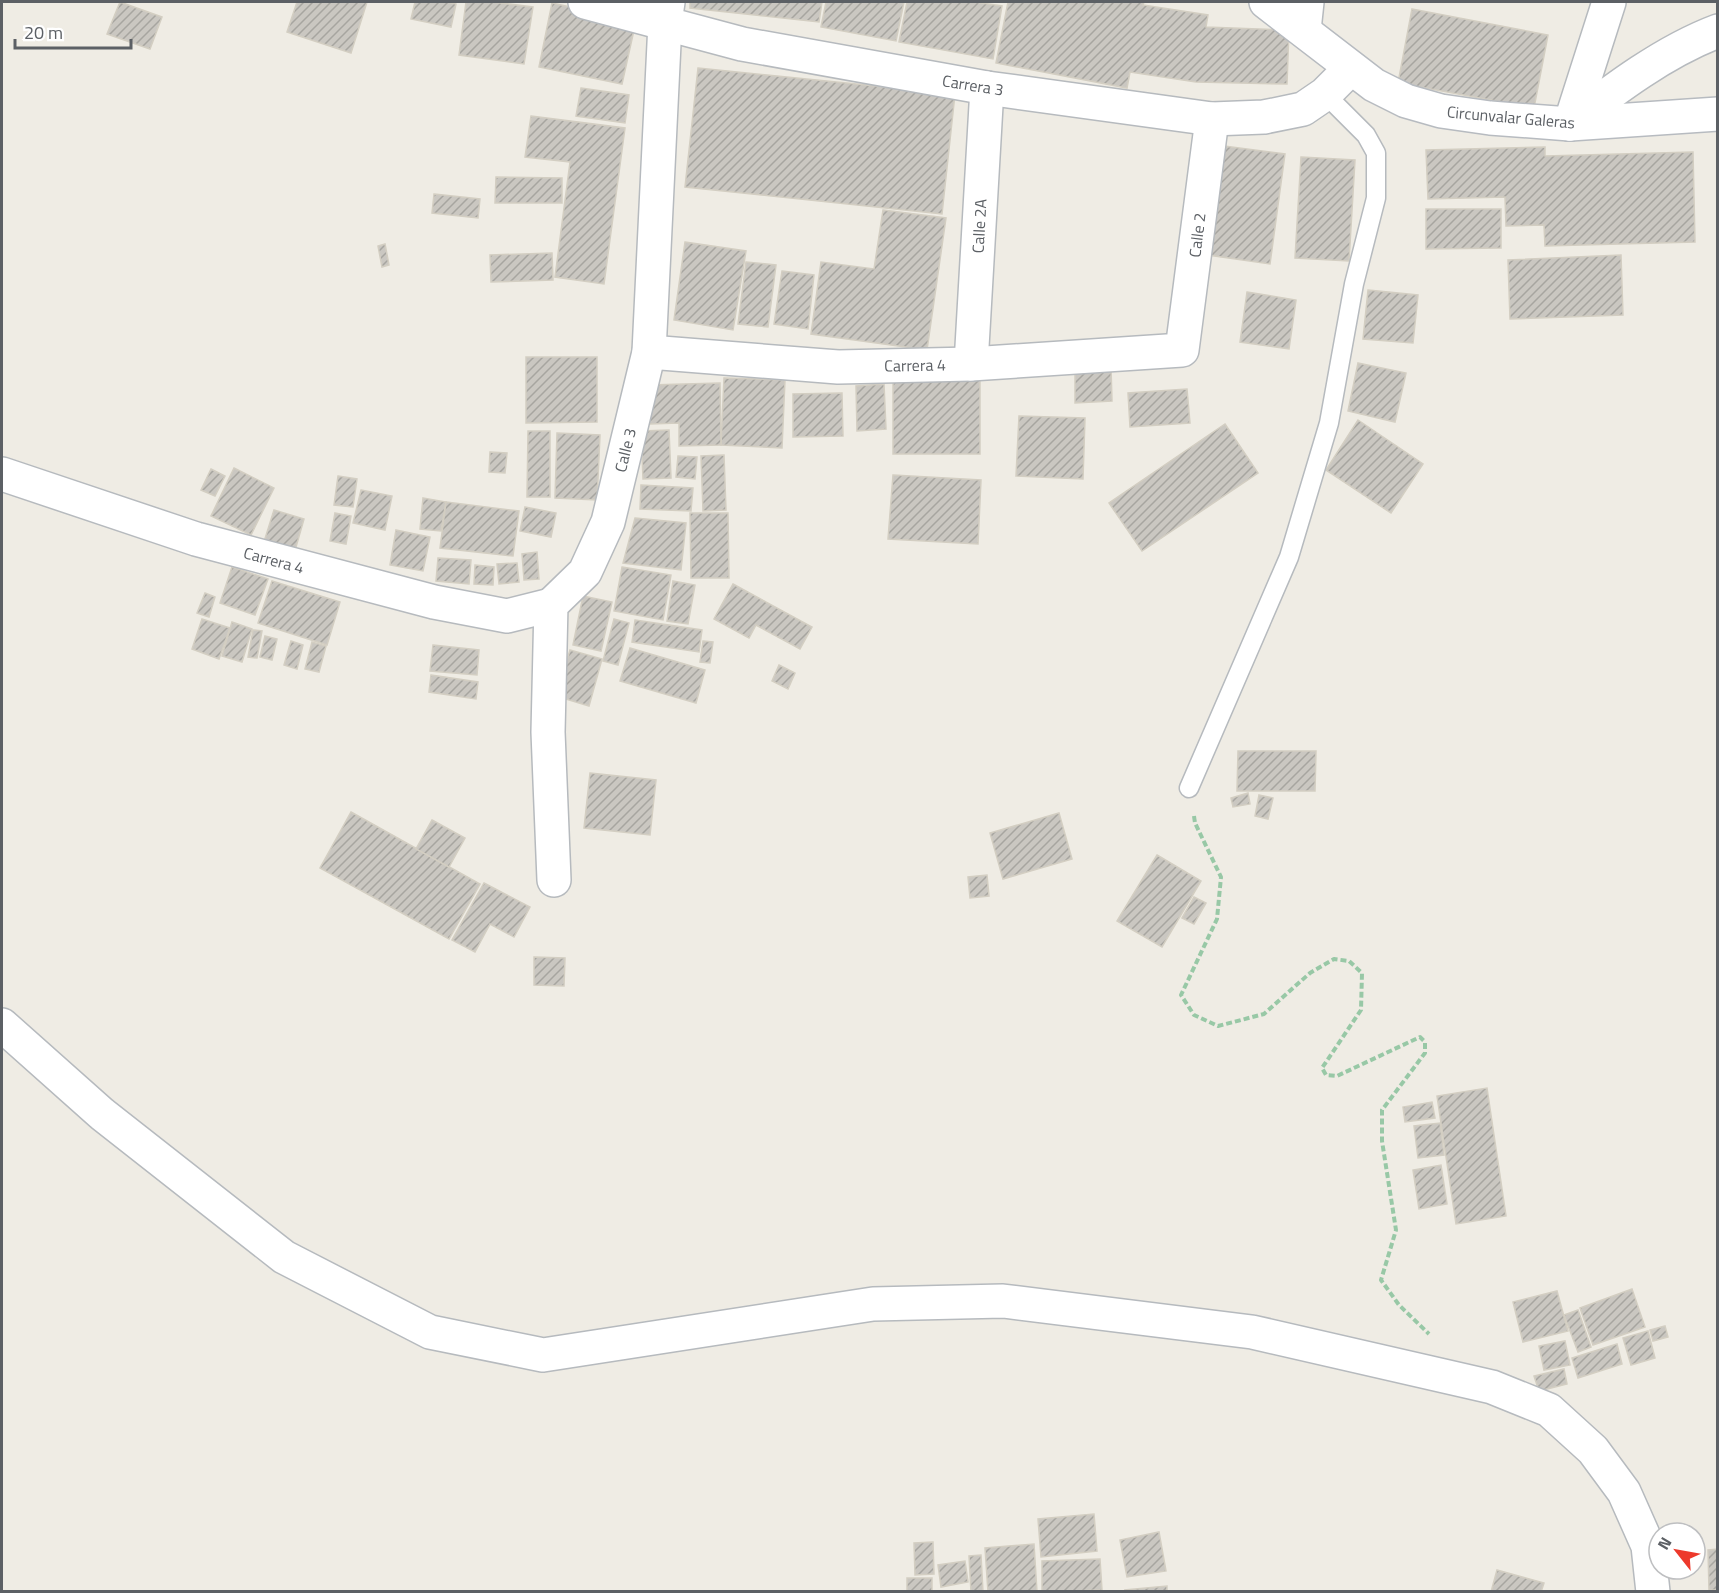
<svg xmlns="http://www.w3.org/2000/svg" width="1719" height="1593" viewBox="0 0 1719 1593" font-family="'Titillium Web',sans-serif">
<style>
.building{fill:url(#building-hatch);stroke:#d3cec2;stroke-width:1.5}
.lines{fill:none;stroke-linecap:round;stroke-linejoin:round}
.lane-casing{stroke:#b6babe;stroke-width:21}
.street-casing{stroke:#b6babe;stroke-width:36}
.secondary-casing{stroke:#b7bbc0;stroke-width:36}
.path{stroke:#98c8a6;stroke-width:4;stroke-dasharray:6 3;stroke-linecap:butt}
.lane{stroke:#fff;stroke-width:18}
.street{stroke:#fff;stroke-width:33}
.secondary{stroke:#fff;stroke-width:33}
.labels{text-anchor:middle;stroke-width:6;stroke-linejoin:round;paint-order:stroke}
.street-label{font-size:16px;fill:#5c6065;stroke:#fff}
</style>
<defs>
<pattern id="building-hatch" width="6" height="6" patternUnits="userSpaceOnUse" patternTransform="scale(1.5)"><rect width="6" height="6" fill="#cac7c1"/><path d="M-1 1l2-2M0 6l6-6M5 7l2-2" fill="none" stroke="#a7a5a0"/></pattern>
</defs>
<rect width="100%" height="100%" fill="#efece4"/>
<!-- building -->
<g class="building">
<path d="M120 2 162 17 150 49 107 34Z"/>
<path d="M297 2H367L351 53 287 32Z"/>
<path d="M415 2H447L456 4 451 27 411 19Z"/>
<path d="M466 2H493L533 7 524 64 459 55Z"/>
<path d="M690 2H822L819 22 690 8Z"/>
<path d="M826 2H904L896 41 821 27Z"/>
<path d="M907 2H975L1002 6 993 59 899 42Z"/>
<path d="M1008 2H1144L1143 5 1208 15 1206 27 1289 30 1287 84 1196 82 1130 72 1127 88 996 63Z"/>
<path d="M552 3 636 21 622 84 539 67Z"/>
<path d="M1412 9 1548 35 1534 108 1398 83Z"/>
<path d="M698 68 955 94 942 214 685 187Z"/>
<path d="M581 88 629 95 625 123 576 116Z"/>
<path d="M531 116 625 128 604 284 555 277 570 162 525 157Z"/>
<path d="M1224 146 1285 154 1270 264 1208 255Z"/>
<path d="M1545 147V156L1693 152 1695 242 1545 246 1544 225 1506 226 1505 197 1428 199 1426 150Z"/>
<path d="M1301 157 1355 160 1349 261 1295 258Z"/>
<path d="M496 177 562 178V203H495Z"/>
<path d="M434 194 480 199 478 218 432 213Z"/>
<path d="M1426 209H1501V248L1426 249Z"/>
<path d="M883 210 946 218 927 350 811 334 821 262 874 269Z"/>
<path d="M685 242 746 251 733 330 674 320Z"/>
<path d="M385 244 389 265 382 267 378 246Z"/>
<path d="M552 253 553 280 491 282 490 255Z"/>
<path d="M1621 255 1623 315 1510 319 1508 260Z"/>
<path d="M746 262 776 265 768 327 738 324Z"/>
<path d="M782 271 814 275 808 329 774 324Z"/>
<path d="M1368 290 1418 295 1413 343 1363 339Z"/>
<path d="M1247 292 1296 300 1289 349 1240 342Z"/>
<path d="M526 357H597V422L526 423Z"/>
<path d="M1358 363 1406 373 1395 422 1348 411Z"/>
<path d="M1111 367 1112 401 1075 403V368Z"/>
<path d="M980 368V454H893V369Z"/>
<path d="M724 378 785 380 782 448 721 445Z"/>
<path d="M720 383 721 445 679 446V423L650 424 649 385Z"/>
<path d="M884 384 886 429 857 431 856 386Z"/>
<path d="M1187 389 1190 423 1130 427 1128 393Z"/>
<path d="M842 393 843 436 793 437V394Z"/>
<path d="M1019 416 1085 418 1083 479 1016 476Z"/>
<path d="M1358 420 1423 464 1391 513 1326 470Z"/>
<path d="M1225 424 1258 473 1142 551 1109 503Z"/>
<path d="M669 430 671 478 643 479 641 431Z"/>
<path d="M528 431H550V497H527Z"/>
<path d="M557 433 600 435 597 500 555 498Z"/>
<path d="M490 452 507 453 505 473 489 472Z"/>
<path d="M724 455 726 510 703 511 701 456Z"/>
<path d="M678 456 697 457 695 479 676 477Z"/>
<path d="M234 468 274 488 251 535 211 516Z"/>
<path d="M211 469 225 476 215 496 201 490Z"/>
<path d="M893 475 981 480 978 544 888 539Z"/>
<path d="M338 476 357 479 353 507 334 505Z"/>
<path d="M641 485 693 488 691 511 640 509Z"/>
<path d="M361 490 392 496 385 530 353 523Z"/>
<path d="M423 498 446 502 441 531 420 529Z"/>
<path d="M446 502 519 511 513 556 440 548Z"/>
<path d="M525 507 556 513 551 537 520 531Z"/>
<path d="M274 510 304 519 294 554 263 545Z"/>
<path d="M335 513 351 516 346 544 330 541Z"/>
<path d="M690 513H728L729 578H691Z"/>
<path d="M635 518 686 523 681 570 623 563Z"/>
<path d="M396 530 430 537 423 571 390 565Z"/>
<path d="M537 552 539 579 524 580 522 554Z"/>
<path d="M438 558 471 560 469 584 436 581Z"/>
<path d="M517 563 519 582 499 584 497 564Z"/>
<path d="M475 565 494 567 493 585 474 584Z"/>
<path d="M232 567 268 579 255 615 220 603Z"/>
<path d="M622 567 671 575 663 620 614 611Z"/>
<path d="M272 581 340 602 327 645 258 623Z"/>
<path d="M673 581 695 585 688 624 667 621Z"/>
<path d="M733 584 812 627 800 649 756 625 749 638 714 619Z"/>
<path d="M205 593 215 597 209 617 197 613Z"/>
<path d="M583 596 612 602 601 651 573 645Z"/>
<path d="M202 619 230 628 219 659 192 649Z"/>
<path d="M614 619 629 623 618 665 603 661Z"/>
<path d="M635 620 702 630 699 652 632 642Z"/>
<path d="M232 622 252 629 242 662 222 656Z"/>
<path d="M253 630 262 631 257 658 248 657Z"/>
<path d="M265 636 277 639 272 660 260 657Z"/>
<path d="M291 641 303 645 297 669 284 665Z"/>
<path d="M703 641 713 642 710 663 700 662Z"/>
<path d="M312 642 326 646 319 672 305 669Z"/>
<path d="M433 645 479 650 477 675 430 671Z"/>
<path d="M630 648 705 670 696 703 620 681Z"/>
<path d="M570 650 602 659 589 706 556 696Z"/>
<path d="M779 665 795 673 788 689 772 681Z"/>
<path d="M431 675 478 682 476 699 429 692Z"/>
<path d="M1238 751H1316L1315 791H1237Z"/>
<path d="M590 773 656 780 650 835 584 828Z"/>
<path d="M1248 793 1250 804 1233 807 1231 798Z"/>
<path d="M1259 795 1273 798 1268 819 1255 816Z"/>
<path d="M351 812 480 884 449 939 320 868Z"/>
<path d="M1059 813 1072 859 1003 879 990 833Z"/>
<path d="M432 820 465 838 449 867 416 849Z"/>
<path d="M1157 855 1201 881 1162 947 1117 921Z"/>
<path d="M987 875 989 896 970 898 968 877Z"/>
<path d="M484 883 530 907 514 937 490 924 475 952 452 940Z"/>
<path d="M1194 897 1206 903 1194 924 1182 918Z"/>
<path d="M534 957 565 958 564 986 534 985Z"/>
<path d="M1487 1088 1506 1216 1456 1224 1437 1096Z"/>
<path d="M1432 1102 1435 1118 1405 1122 1403 1107Z"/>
<path d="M1440 1123 1444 1155 1418 1158 1414 1126Z"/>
<path d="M1441 1165 1447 1204 1419 1209 1413 1170Z"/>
<path d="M1632 1289 1645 1327 1593 1345 1580 1308Z"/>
<path d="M1557 1291 1568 1331 1523 1342 1513 1302Z"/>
<path d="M1578 1310 1591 1347 1578 1352 1564 1315Z"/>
<path d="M1665 1326 1668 1337 1653 1341 1650 1330Z"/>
<path d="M1648 1331 1655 1358 1631 1365 1623 1338Z"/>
<path d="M1565 1341 1570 1365 1544 1370 1539 1346Z"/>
<path d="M1617 1344 1622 1364 1578 1378 1572 1358Z"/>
<path d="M1564 1369 1567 1384 1539 1391 1534 1376Z"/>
<path d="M1094 1514 1097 1551 1041 1557 1038 1519Z"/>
<path d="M1159 1532 1166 1571 1127 1577 1120 1540Z"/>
<path d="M933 1542 934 1574 915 1575 914 1543Z"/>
<path d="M1034 1544 1037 1592H988L985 1548Z"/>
<path d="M1718 1549V1590H1709L1708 1550Z"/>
<path d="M981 1555 983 1592H971L969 1556Z"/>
<path d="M1100 1559 1102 1590 1042 1592V1561Z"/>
<path d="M965 1561 968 1582 941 1587 938 1565Z"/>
<path d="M1497 1570 1544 1583 1541 1592H1491Z"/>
<rect x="907" y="1578" width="25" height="14"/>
<path d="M1167 1586V1592H1126L1125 1590Z"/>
</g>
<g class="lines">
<!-- lane casing -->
<g class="lane-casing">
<path id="lane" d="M1189 788 1289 557 1329 423 1354 284 1376 198V153L1366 135 1325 94"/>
</g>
<!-- street casing -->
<g class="street-casing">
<g id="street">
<path d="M585 2 742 44 987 88 1212 119 1264 117 1303 109 1325 94 1351 68"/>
<path d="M1304 30 1307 2"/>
<path d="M1570 124C1614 89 1665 51 1718 31"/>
<path d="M1570 124 1609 2"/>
<path d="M649 352 838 367 971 364 1182 350 1212 119"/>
<path d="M971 364 987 88"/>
<path d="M2 474 196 539 434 602 507 616 551 605"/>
<path d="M554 880 548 732 551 605 585 572 608 522 649 352 665 23 668 2"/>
<path d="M2 1025 102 1114 284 1257 430 1332 543 1355 873 1304 1003 1301 1252 1332 1492 1387 1549 1410 1593 1450 1624 1492 1648 1546 1653 1592"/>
</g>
</g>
<!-- secondary casing -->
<g class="secondary-casing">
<path id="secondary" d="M1266 2 1374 85 1406 101 1441 111 1490 118 1570 124 1718 114"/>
</g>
<!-- path -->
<path class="path" d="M1194 816 1195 823 1221 877 1217 919 1181 995 1194 1015 1218 1026 1264 1014 1310 973 1334 959 1349 961 1362 973 1361 1010 1322 1068 1326 1075 1337 1076 1420 1037 1425 1042V1053L1382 1110V1141L1396 1230 1381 1280 1399 1305 1429 1334"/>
<!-- lane -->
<use href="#lane" class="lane"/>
<!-- street -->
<use href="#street" class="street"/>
<!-- secondary -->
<use href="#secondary" class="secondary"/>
</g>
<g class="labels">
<!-- street labels -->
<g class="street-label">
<text transform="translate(973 85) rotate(9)" y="6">Carrera 3</text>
<text transform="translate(1511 117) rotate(5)" y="6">Circunvalar Galeras</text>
<text transform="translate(979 226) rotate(-87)" y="6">Calle 2A</text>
<text transform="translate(1197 235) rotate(-83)" y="6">Calle 2</text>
<text transform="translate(915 365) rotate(-1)" y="6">Carrera 4</text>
<text transform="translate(625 450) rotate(-76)" y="6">Calle 3</text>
<text transform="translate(274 560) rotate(15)" y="6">Carrera 4</text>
</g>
</g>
<!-- border -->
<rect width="1719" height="1593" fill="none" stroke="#5c6065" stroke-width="6"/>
<!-- north arrow -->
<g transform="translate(1677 1551) rotate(301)"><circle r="28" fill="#ffffff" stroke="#bebfc1" stroke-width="1.5"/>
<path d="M0-4.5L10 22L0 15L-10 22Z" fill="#ed392c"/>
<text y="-9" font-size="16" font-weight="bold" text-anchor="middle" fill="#5c6065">N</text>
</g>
<!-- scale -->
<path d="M15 39v9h116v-9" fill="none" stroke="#5c6065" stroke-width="3"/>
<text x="24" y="39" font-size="18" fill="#5c6065" stroke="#ffffff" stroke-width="4.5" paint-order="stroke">20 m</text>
</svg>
